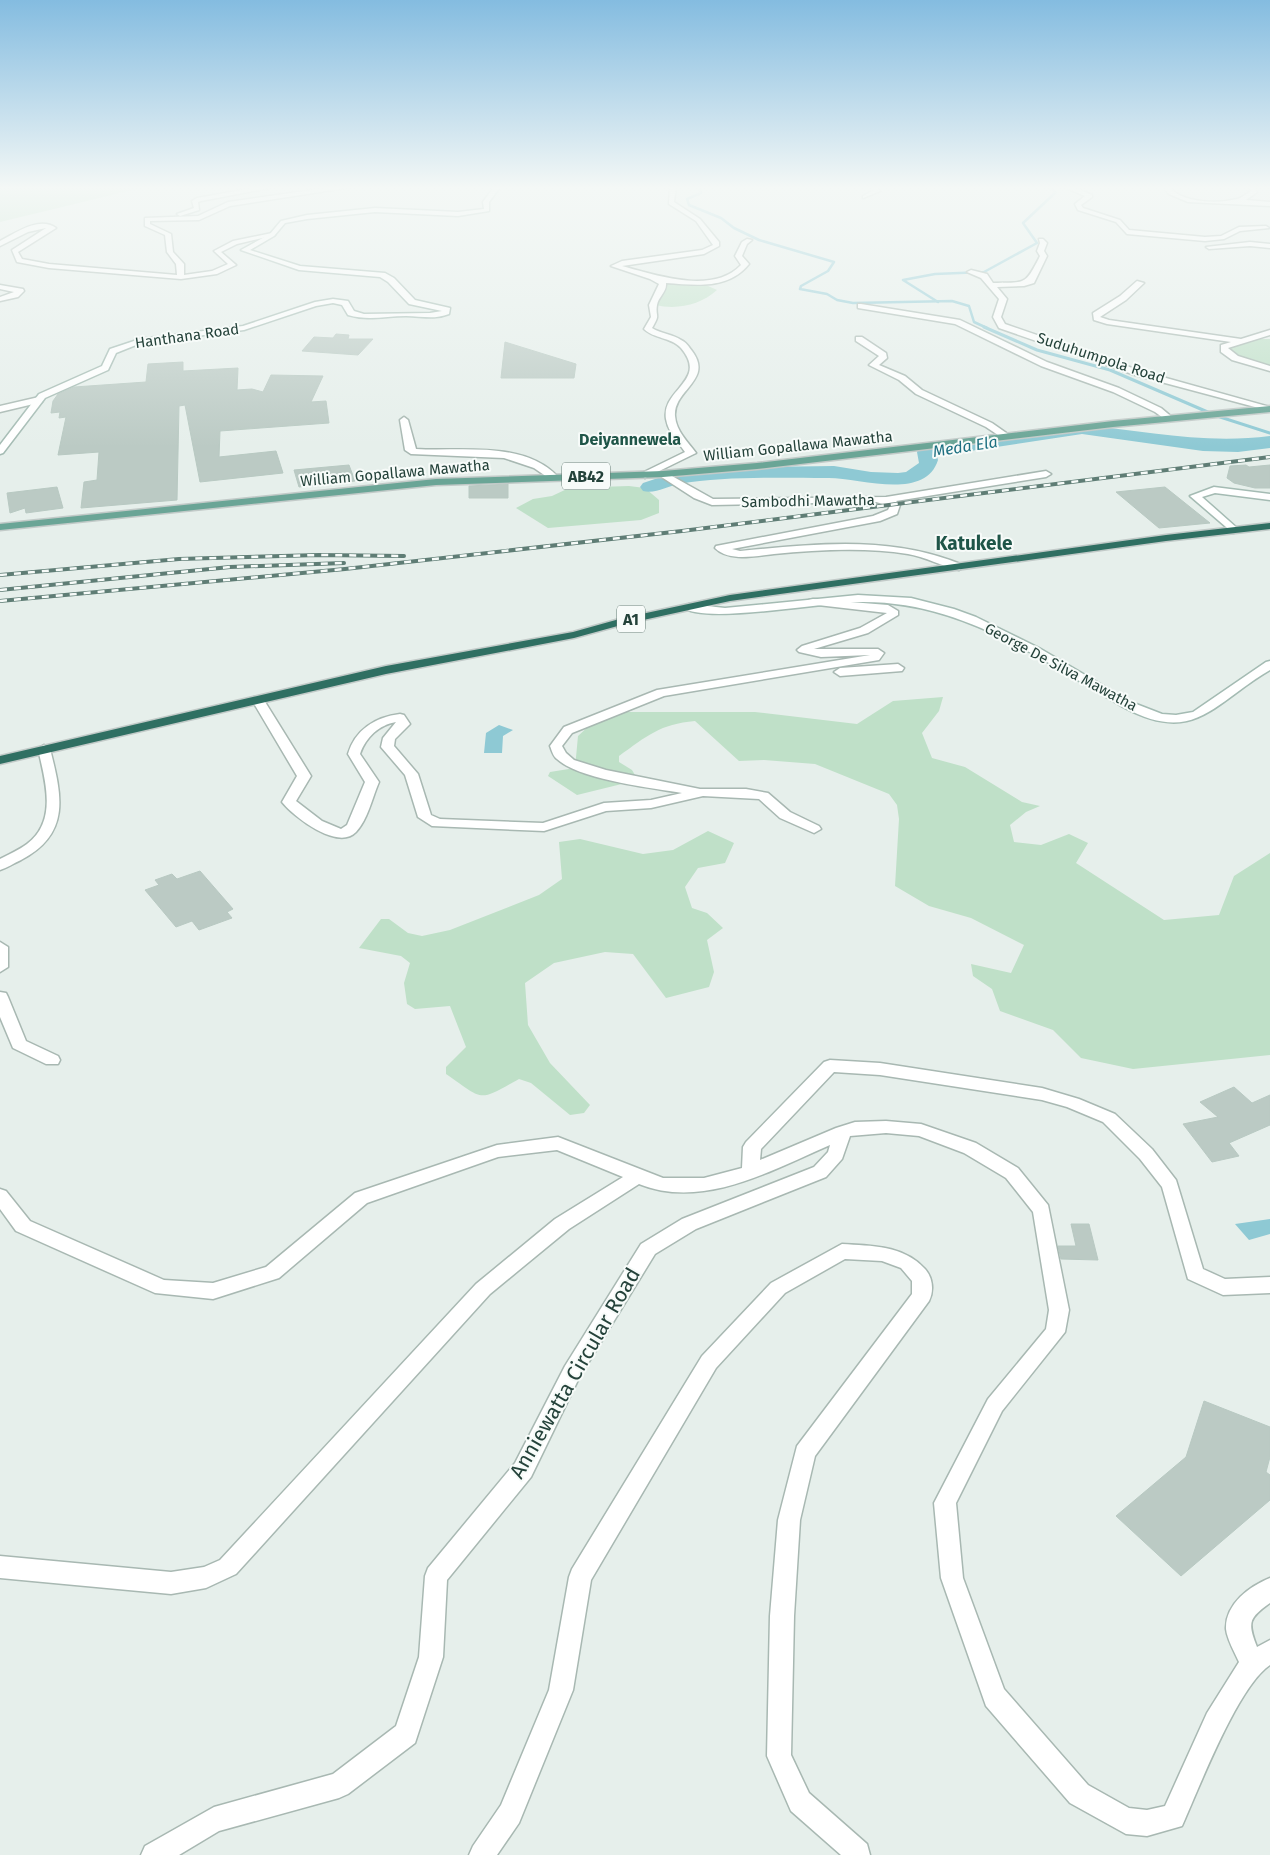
<svg xmlns="http://www.w3.org/2000/svg" width="1270" height="1855" viewBox="0 0 1270 1855" font-family="'Fira Sans',sans-serif">
<style>
.green{fill:#bfe0c8}
.water{fill:#8ec9d4}
.lines{fill:none;stroke-linecap:round;stroke-linejoin:round}
.stream-far1{stroke:#8ec9d4;stroke-width:2.5}
.stream{stroke:#8ec9d4;stroke-width:3}
.river{fill:#8ec9d4;fill-rule:evenodd}
.building{fill:#bbcac4;stroke:#b8c9c2}
.street-casing{stroke:#a8b8b2;stroke-width:3}
.secondary-casing{stroke:#a4bbb3;stroke-width:3}
.primary-casing{stroke:#c2cac8;stroke-width:3}
.highway-casing{stroke:#c2cac8;stroke-width:3}
.street{fill:#fff;fill-rule:evenodd}
.secondary{fill:#fff;fill-rule:evenodd}
.primary{fill:#6aa596;fill-rule:evenodd}
.highway{fill:#2f6f62;fill-rule:evenodd}
.rail-casing{stroke:#5f7d75;stroke-width:4}
.rail{stroke:#f7fbf9;stroke-width:2.5;stroke-dasharray:7;stroke-linecap:butt}
.labels{text-anchor:middle;stroke-width:4;stroke-linejoin:round;paint-order:stroke}
.far-street-label{font-size:15px;fill:#24423a;stroke:#f7fbf9}
.far-neighbourhood-label{font-size:16px;font-weight:bold;fill:#1f5548;stroke:#f7fbf9}
.far-water-label{font-size:16px;font-style:italic;fill:#1c6f80;stroke:#f7fbf9}
.shield{fill:#f7fbf9;stroke:#637a73;stroke-width:1}
.shield-label{font-size:16px;font-weight:bold;fill:#24423a}
.far-district-label{font-size:19px;font-weight:bold;fill:#1f5548;stroke:#f7fbf9}
.near-street-label{font-size:21px;fill:#24423a;stroke:#f7fbf9}
</style>
<rect width="100%" height="100%" fill="#e6efeb"/>
<!-- green -->
<g class="green">
<path d="M0 187H145L0 222Z"/>
<path d="M669 283 706 285 717 290C700 305 678 310 655 305L666 285Z"/>
<path d="M1256 339H1270V367L1232 354 1225 349 1228 346Z"/>
<path d="M629 486 645 488 659 500V513L641 520 548 528 516 508 533 499 552 496 569 488Z"/>
<path d="M943 697 939 711 922 733 932 758 965 767 1022 802 1040 806 1026 812 1010 825 1014 842 1041 845 1069 834 1088 843 1076 863 1164 920 1219 915 1234 876 1270 853V1055L1133 1069 1081 1058 1053 1030 1000 1011 992 989 973 976 971 964 1011 973 1024 945 971 918 929 906 895 886 899 819 897 805 889 794 815 764 764 760 739 761 695 721C660 724 647 736 619 756V762L632 770 638 780 577 795 548 776 550 772 575 768 578 736 591 724 620 712H755L857 724 893 701Z"/>
<path d="M708 831 734 843 725 863 698 868 685 887 692 908 707 913 723 928 707 940 714 972 709 987 666 998 633 954 605 952 554 963 525 983 528 1025 550 1063 590 1105 584 1113 570 1115 531 1083 519 1079C477 1102 485 1101 446 1074V1067L466 1047 450 1006 415 1009 407 1004 404 983 410 963 401 956 359 948 381 919H389L408 933 422 936 450 930 539 895 562 879 559 842 580 839 643 854 673 850Z"/>
</g>
<!-- water -->
<g class="water">
<path d="M499 725 513 730 503 736 502 753H484L486 733Z"/>
<path d="M1270 1219V1234L1249 1240 1235 1224Z"/>
</g>
<g class="lines">
<!-- stream-far1 -->
<g class="stream-far1">
<path d="M700 187 701 193 687 199 689 205 721 218 734 228 759 240 834 262 828 271 801 286 800 289 827 294 837 300 853 303 952 301 969 306 974 322 987 328"/>
<path d="M938 302 903 280 935 274 984 272 1037 243 1023 223 1056 192 1048 187"/>
</g>
<!-- stream -->
<path class="stream" d="M984 327 1037 350 1110 370 1217 416 1270 433"/>
<!-- river -->
<path class="river" d="M1082 424C1145 432 1207 444 1270 436V448L1238 452 1203 451 1082 434 937 456 938 460C925 502 857 477 827 478 780 478 727 476 679 484 667 486 656 494 643 491L640 487 643 483 676 472 752 467 834 466 871 472 898 473 906 472 919 463 917 452 919 448Z"/>
</g>
<!-- building -->
<g class="building">
<path d="M336 334 349 335 348 339H373L358 355 302 351 314 337 333 338Z"/>
<path d="M505 342 576 364 574 378H501Z"/>
<path d="M183 362V371L238 368 237 390 252 389 263 392 271 375 323 376 311 402 326 401 329 423 220 431 219 457 276 451 283 473 200 482 185 405 179 406 177 500 81 508 84 482 97 480 99 452 58 455 66 417 59 418 60 412 51 413 53 401 58 394 74 387 146 382 148 364Z"/>
<path d="M349 465 355 481 299 487 294 470Z"/>
<path d="M1246 465 1249 467 1270 465V488H1255L1234 483 1227 478 1230 466Z"/>
<path d="M508 484V498H469V486Z"/>
<path d="M57 487 63 508 26 513 25 508 10 513 7 493Z"/>
<path d="M1165 487 1210 523 1159 528 1116 492Z"/>
<path d="M200 871 233 909 227 912 232 918 199 930 192 921 176 927 145 890 159 885 155 880 172 874 177 879Z"/>
<path d="M1234 1087 1252 1103 1270 1095V1125L1229 1143 1239 1156 1212 1162 1183 1124 1218 1117 1200 1102Z"/>
<path d="M1071 1224H1089L1098 1260 1061 1259 1058 1246H1076Z"/>
<path d="M1204 1401 1270 1427V1457L1266 1472 1270 1475V1500L1181 1576 1116 1516 1186 1457Z"/>
</g>
<g class="lines">
<!-- street casing -->
<g class="street-casing">
<g id="street">
<path d="M259 187H275L201 201 198 202 199 210 180 216 177 214 194 208 192 201 197 198Z"/>
<path d="M333 187H352L230 206 199 220 150 221V224L171 234 173 252 184 264V275L212 271 228 264 214 251 233 241 272 233 275 235 237 244 221 252 236 265 217 274 181 279 49 268 17 262 12 250 46 228 28 232 0 246V241C16 233 39 216 56 228L18 252 22 259 49 264 177 275 176 264 167 252 165 235 145 226V218L198 216 228 202Z"/>
<path d="M670 187H676L674 202 700 219 719 242V246L704 254 622 266C655 275 713 295 741 265L735 256 742 242 747 239 752 240 747 244 742 256 749 264C728 290 696 285 666 283 667 292 658 297 657 305 655 318 661 313 652 328 661 334 673 334 681 340 686 342 689 347 692 351 714 380 673 390 675 416 676 431 688 442 696 453L645 478 640 475 642 473 685 452C678 442 668 432 666 419 661 389 709 381 681 348 671 337 654 339 644 329L651 317 649 305 659 284 650 279 611 266 622 261 702 250 713 245 696 221 669 204Z"/>
<path d="M872 187H878L880 191 863 198V196L874 190Z"/>
<path d="M1064 187H1073L1092 195V197L1081 205 1083 208 1120 220 1129 230 1205 237 1221 236 1239 227 1266 226 1269 228 1240 231 1224 239 1205 241 1127 234 1116 222 1078 210 1075 204 1085 196Z"/>
<path d="M1163 187H1169C1182 203 1218 204 1237 199 1242 198 1246 194 1251 191L1248 187H1254L1257 192 1246 200 1270 202V206L1188 202 1169 194Z"/>
<path d="M1039 239H1043L1047 243 1044 251 1047 256 1034 283 1024 286 997 287 1007 299 1001 317 1005 324 1141 371 1270 407V411L1135 375 999 328 993 317 999 299 981 278 967 272 971 270 987 274 993 283C1026 282 1025 286 1040 256L1037 251 1040 243Z"/>
<path d="M1250 242 1270 244V248L1250 246 1209 249 1206 247Z"/>
<path d="M1137 281 1144 283 1126 300 1100 317 1109 320 1241 339 1270 330V335L1228 348 1238 356 1270 366V371L1232 360 1221 352V345L1231 342 1107 324 1094 320 1093 313 1120 296Z"/>
<path d="M0 285 23 289 24 291 18 297 0 301V297L14 292 0 289Z"/>
<path d="M861 304 960 320 1047 362 1119 388 1161 408 1173 418 1166 420 1155 412 1113 392 1041 366 955 324 858 308V304Z"/>
<path d="M856 337H862L886 353 887 358 879 365 905 376 922 390 992 423 1012 437 1004 439 986 427 916 394 899 380 869 365 879 356 856 341Z"/>
<path d="M39 397 42 398V402L0 412V406Z"/>
<path d="M404 417 408 420 416 449C460 452 524 440 558 477L550 479 534 468 504 458 411 454 405 450 400 420Z"/>
<path d="M663 471 713 499 886 497 1046 471 1051 474 1046 477 896 501 900 505 897 514 880 521 732 549 740 551C816 544 891 535 963 565L964 567 959 570C941 566 926 557 908 554 864 547 818 550 774 554 755 556 729 562 715 548L716 546 873 516 888 510 890 506 876 502 712 505 694 498 660 476V472Z"/>
<path d="M813 599 888 605 898 611V615L868 633 814 649H878L884 653 879 660 664 696 572 733 562 746 566 753 574 760 606 770 700 789H746L768 793 790 812 819 826 821 829 814 833 780 818 759 799 703 796 651 808 606 811 544 831 432 826 418 817 405 775 381 747 383 738 396 722C379 725 366 737 360 754L379 782C372 798 368 819 356 832 338 851 294 817 282 802L297 776 252 700 254 697H262L311 776 296 801 322 821 341 829 347 825 365 782 348 754C355 730 375 717 400 714L404 715 410 724 395 739 394 746 418 774 431 815 440 819 543 823 604 803 651 800 682 793C652 788 580 780 557 759 553 756 552 751 550 746L564 727 657 690 870 655 821 657 799 652 797 650 802 646 860 628 887 613 809 604V600Z"/>
<path d="M898 664 904 668 902 671 840 676 834 672 840 668Z"/>
<path d="M44 745 50 749C62 796 71 834 21 860 14 863 7 868 0 870V859C9 854 19 850 27 844 58 821 45 780 38 749Z"/>
<path d="M0 942 8 947V967L0 972Z"/>
<path d="M0 992 6 993 8 997 26 1041 58 1056 60 1060 58 1064H46L13 1048 0 1017Z"/>
<path d="M830 1060 880 1063 1042 1088 1079 1099 1115 1114 1152 1149 1176 1180 1203 1269 1225 1279 1270 1277V1293L1223 1295 1188 1279 1162 1187 1140 1159 1103 1122 1067 1107 1042 1100 880 1075 834 1072 761 1149 760 1160 836 1128 855 1122 886 1121 921 1124 976 1143 1018 1168 1048 1205 1069 1310 1065 1332 1002 1411 956 1503 963 1578 1004 1689 1088 1785 1129 1808 1147 1810 1165 1806 1207 1713 1239 1662C1235 1653 1227 1639 1226 1629 1225 1604 1250 1586 1270 1578V1603C1249 1618 1247 1622 1257 1647L1270 1640V1665C1238 1686 1199 1788 1182 1826L1147 1836 1126 1834 1070 1803 986 1706 941 1578 934 1503 988 1399 1046 1329 1049 1310 1033 1212 1006 1178 964 1153 919 1136 886 1133 850 1136 842 1159 826 1177 696 1229 655 1254 579 1378 531 1477 447 1580 443 1657 415 1743 348 1794 339 1798 219 1831 179 1855H141L145 1846 214 1807 333 1774 396 1726 419 1657 425 1576 428 1568 515 1463 565 1366 641 1244 682 1219 814 1167 828 1152 830 1145C772 1170 703 1210 639 1184L569 1229 490 1294 236 1574 206 1588 171 1594 0 1578V1556L171 1572 204 1567 220 1560 476 1284 555 1219 623 1177 557 1150 498 1157 367 1203 279 1278 213 1299 155 1293 16 1231 0 1209V1189L6 1191 30 1221 164 1280 213 1283 266 1267 355 1193 497 1145 558 1137 663 1178H704L742 1168 743 1147 746 1142 824 1062Z"/>
<path d="M842 1244C872 1246 903 1245 925 1269 933 1278 934 1291 929 1301L815 1456 800 1520 794 1616 791 1755 809 1793 867 1844 870 1855H841L791 1811 767 1756 770 1616 778 1520 797 1446 912 1294V1281L901 1268 882 1261 845 1259 785 1293 716 1368 591 1580 573 1690 519 1823 497 1855H469L473 1846 501 1805 549 1690 569 1577 572 1569 702 1356 771 1283Z"/>
</g>
</g>
<!-- secondary casing -->
<g class="secondary-casing">
<g id="secondary">
<path d="M494 187H500L489 202V211L458 216 375 212 307 219 285 223 274 236 250 250 300 266 385 273 394 278 415 300 450 308 449 314C434 320 421 316 406 316 386 316 368 321 348 315L342 305 333 303 316 306 244 330 141 343 116 353 108 370 45 398 3 453 0 454V445L39 394 102 366 110 349 140 339 243 326 315 302 333 299 348 301 354 311 364 314 430 313 442 311 409 304 388 282 380 277 299 270 241 250 270 234 281 221 307 215 375 208 458 212 484 209 483 202Z"/>
<path d="M1214 487 1270 494V500L1215 493 1202 497 1237 528V532L1233 533 1190 496Z"/>
<path d="M858 595 911 598 954 609 976 617 1039 648 1131 702 1162 714 1176 715 1193 712 1266 662 1270 661V670C1213 703 1195 746 1123 707 1037 657 959 599 856 602 825 602 701 625 683 607L689 604 725 608Z"/>
</g>
</g>
<!-- primary casing -->
<g class="primary-casing">
<path id="primary" d="M1270 406V412L1113 427 757 469 663 477 436 485 0 530V524L436 479 663 471 757 463 1113 421Z"/>
</g>
<!-- highway casing -->
<g class="highway-casing">
<path id="highway" d="M1270 523V529L1166 541 730 601 625 624 574 638 386 674 0 764V756L386 666 573 632 623 618 730 595 1166 535Z"/>
</g>
<!-- street -->
<use href="#street" class="street"/>
<!-- secondary -->
<use href="#secondary" class="secondary"/>
<!-- primary -->
<use href="#primary" class="primary"/>
<!-- highway -->
<use href="#highway" class="highway"/>
<!-- rail casing -->
<g class="rail-casing">
<g id="rail">
<path d="M0 575 179 559 319 555 404 556"/>
<path d="M0 590 230 567 344 563"/>
<path d="M0 601 345 569 682 531 1270 457"/>
</g>
</g>
<!-- rail -->
<use href="#rail" class="rail"/>
</g>
<!-- sky -->
<linearGradient id="sky" x2="0" y2="1"><stop stop-color="#84bce0"/><stop offset="0.42" stop-color="#f4f8f6"/><stop offset="1" stop-color="#f4f8f6" stop-opacity="0"/></linearGradient>
<rect width="1270" height="447" fill="url(#sky)"/>
<g class="labels">
<!-- far-street labels -->
<g class="far-street-label">
<text transform="translate(187 336) rotate(-8)" y="5">Hanthana Road</text>
<text transform="translate(1101 358) rotate(18)" y="5">Suduhumpola Road</text>
<text transform="translate(798 446) rotate(-6)" y="5">William Gopallawa Mawatha</text>
<text transform="translate(395 473) rotate(-5)" y="5">William Gopallawa Mawatha</text>
<text transform="translate(808 501) rotate(-1)" y="5">Sambodhi Mawatha</text>
<text transform="translate(1061 667) rotate(28)" y="5">George De Silva Mawatha</text>
</g>
<!-- far-neighbourhood labels -->
<g class="far-neighbourhood-label">
<text x="630" y="445">Deiyannewela</text>
</g>
<!-- far-water labels -->
<g class="far-water-label">
<text transform="translate(965 446) rotate(-9)" y="6">Meda Ela</text>
</g>
<!-- shield labels -->
<g class="shield">
<rect x="562" y="462.5" width="48" height="27" rx="4"/>
<rect x="617" y="605.5" width="28" height="27" rx="4"/>
</g>
<g class="shield-label">
<text x="586" y="482">AB42</text>
<text x="631" y="625">A1</text>
</g>
<!-- far-district labels -->
<g class="far-district-label">
<text x="974" y="550">Katukele</text>
</g>
<!-- near-street labels -->
<g class="near-street-label">
<text transform="translate(575 1373) rotate(-60)" y="7">Anniewatta Circular Road</text>
</g>
</g>
</svg>
